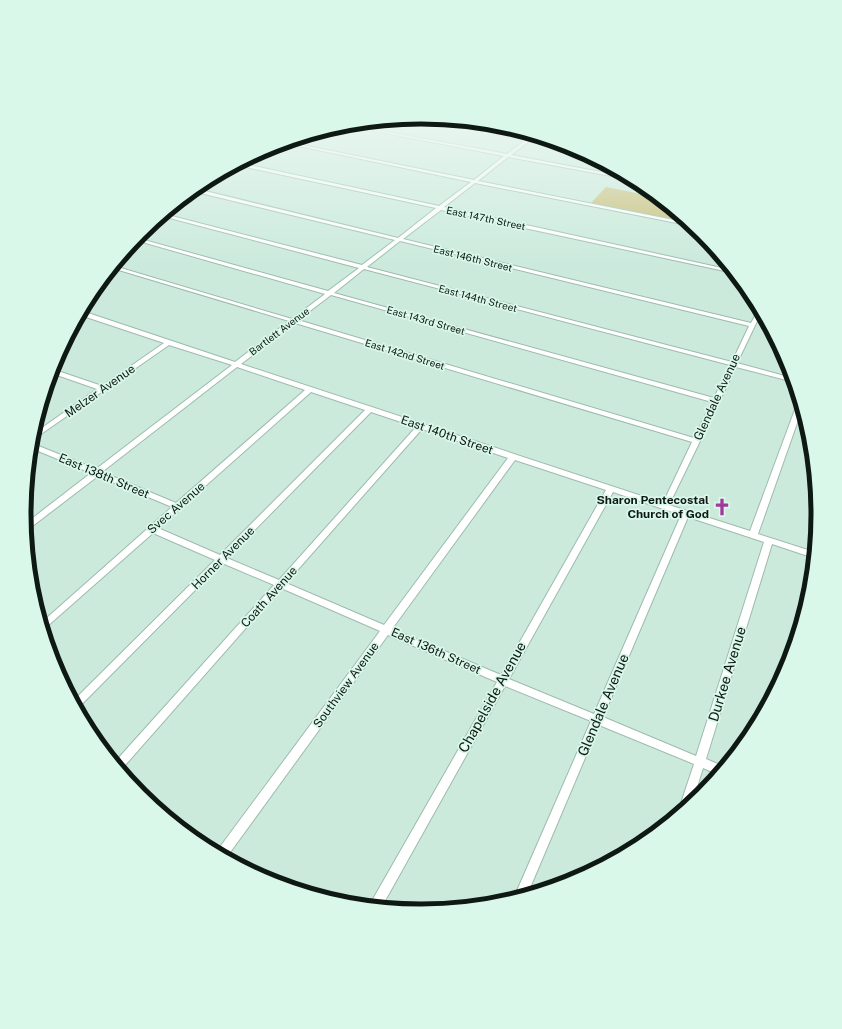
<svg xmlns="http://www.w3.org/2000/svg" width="842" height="1029" viewBox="0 0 842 1029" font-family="'Public Sans',sans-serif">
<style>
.green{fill:#c9bd75}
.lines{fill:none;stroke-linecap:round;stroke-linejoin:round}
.minor-casing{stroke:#9dbbad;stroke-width:2}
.minor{fill:#fff;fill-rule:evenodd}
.labels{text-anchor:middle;stroke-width:3.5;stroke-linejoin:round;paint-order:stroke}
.far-street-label{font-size:10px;fill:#0e1914;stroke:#d9f8e9}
.street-label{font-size:12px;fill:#0e1914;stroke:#d9f8e9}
.poi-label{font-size:12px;font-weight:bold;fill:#0e1914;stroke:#d9f8e9;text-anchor:end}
.near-street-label{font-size:14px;fill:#0e1914;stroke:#d9f8e9}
.rim{fill:none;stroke:#0e1914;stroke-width:5}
</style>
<rect width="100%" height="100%" fill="#cbeadc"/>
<!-- green -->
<path class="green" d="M606 187 656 197 688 222 591 203Z"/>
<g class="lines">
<!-- minor casing -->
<g class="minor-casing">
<path id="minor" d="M436 121H447L530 136 532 135 535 136 534 137 557 143 532 139 511 155 627 177 633 180 508 157 478 181 689 223 692 226 475 183 444 207 731 270 734 273 441 210 403 239 751 323 759 309 761 313 737 363 792 378 794 382 736 367 669 505 750 531 797 404 800 402 802 409 758 534 814 552V558L772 544 706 759 725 767 719 775 703 768 692 803 681 812 679 809 694 764 599 725 527 895 515 899 514 897 516 893 591 721 505 686 381 908 369 906 497 682 388 635 226 858 216 853 217 851 380 631 281 588 120 771 114 763 274 585 222 563 77 709 73 701 215 560 153 533 43 630 41 623 172 507 98 476 26 531 25 524 91 473 31 448V443L96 469 232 365 169 345 31 441 32 435 97 389 51 373 52 369 102 386 164 343 80 315 82 311 235 362 289 321 112 268 114 266 292 319 325 294 135 240 137 238 328 291 359 268 162 216 164 214 362 265 395 240 192 191 201 184 266 150H267V152L245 164 439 206 471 182 284 143 288 142 474 180 504 156 343 125H349L507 154 528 138ZM241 166 436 208 398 238 197 189ZM400 241 749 326 732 362 367 267ZM364 269 730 365 714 398 334 293ZM331 295 712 402 694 438 298 320ZM295 323 692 442 663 503 241 364ZM237 367 305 390 176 503 102 472ZM311 392 365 410 220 555 158 528ZM371 412 416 427 279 580 227 558ZM422 429 508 458 384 625 286 583ZM515 460 606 490 501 675 392 629ZM613 492 681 515 594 714 509 679ZM688 517 764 542 696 756 603 717Z"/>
</g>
<!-- minor -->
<use href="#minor" class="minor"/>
</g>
<!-- sky -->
<linearGradient id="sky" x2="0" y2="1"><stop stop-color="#77baea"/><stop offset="0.46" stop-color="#e8f6ef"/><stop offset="1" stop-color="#e8f6ef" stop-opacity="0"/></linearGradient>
<rect width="842" height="265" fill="url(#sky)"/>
<!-- icons -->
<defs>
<g id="church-bare" transform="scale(1.38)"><path d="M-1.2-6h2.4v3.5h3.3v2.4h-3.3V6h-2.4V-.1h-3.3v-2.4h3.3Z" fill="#a1389b" stroke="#d9f8e9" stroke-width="2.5" paint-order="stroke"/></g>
</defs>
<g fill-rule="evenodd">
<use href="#church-bare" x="722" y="507"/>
</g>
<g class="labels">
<!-- far-street labels -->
<g class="far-street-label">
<text transform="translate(486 218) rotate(12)" y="4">East 147th Street</text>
<text transform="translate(473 258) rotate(14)" y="4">East 146th Street</text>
<text transform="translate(478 298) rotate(15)" y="4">East 144th Street</text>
<text transform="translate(426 320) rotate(16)" y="4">East 143rd Street</text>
<text transform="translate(279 331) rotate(-37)" y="4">Bartlett Avenue</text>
<text transform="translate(405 354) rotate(17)" y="4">East 142nd Street</text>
</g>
<!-- street labels -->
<g class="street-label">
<text transform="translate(100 391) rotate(-35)" y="4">Melzer Avenue</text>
<text transform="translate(717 397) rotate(-65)" y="4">Glendale Avenue</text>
<text transform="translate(447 435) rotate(19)" y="4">East 140th Street</text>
<text transform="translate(104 476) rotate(23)" y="4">East 138th Street</text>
<text transform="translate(176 508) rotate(-41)" y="4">Svec Avenue</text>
<text transform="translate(223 558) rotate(-45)" y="4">Horner Avenue</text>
<text transform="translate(269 597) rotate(-48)" y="4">Coath Avenue</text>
<text transform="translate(436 651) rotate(24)" y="4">East 136th Street</text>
<text transform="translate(346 685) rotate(-54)" y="4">Southview Avenue</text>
</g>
<!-- poi labels -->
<g class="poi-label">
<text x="709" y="504">Sharon Pentecostal<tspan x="709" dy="14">Church of God</tspan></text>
</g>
<!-- near-street labels -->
<g class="near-street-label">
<text transform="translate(727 674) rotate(-73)" y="5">Durkee Avenue</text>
<text transform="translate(492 697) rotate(-61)" y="5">Chapelside Avenue</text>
<text transform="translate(603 705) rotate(-67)" y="5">Glendale Avenue</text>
</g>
</g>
<!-- crop -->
<path d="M0 0H842V1029H0ZM31 514a390 390 0 1 1 780 0a390 390 0 1 1-780 0Z" fill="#d9f8e9" fill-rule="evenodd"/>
<path class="rim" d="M31 514a390 390 0 1 1 780 0a390 390 0 1 1-780 0Z"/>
</svg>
